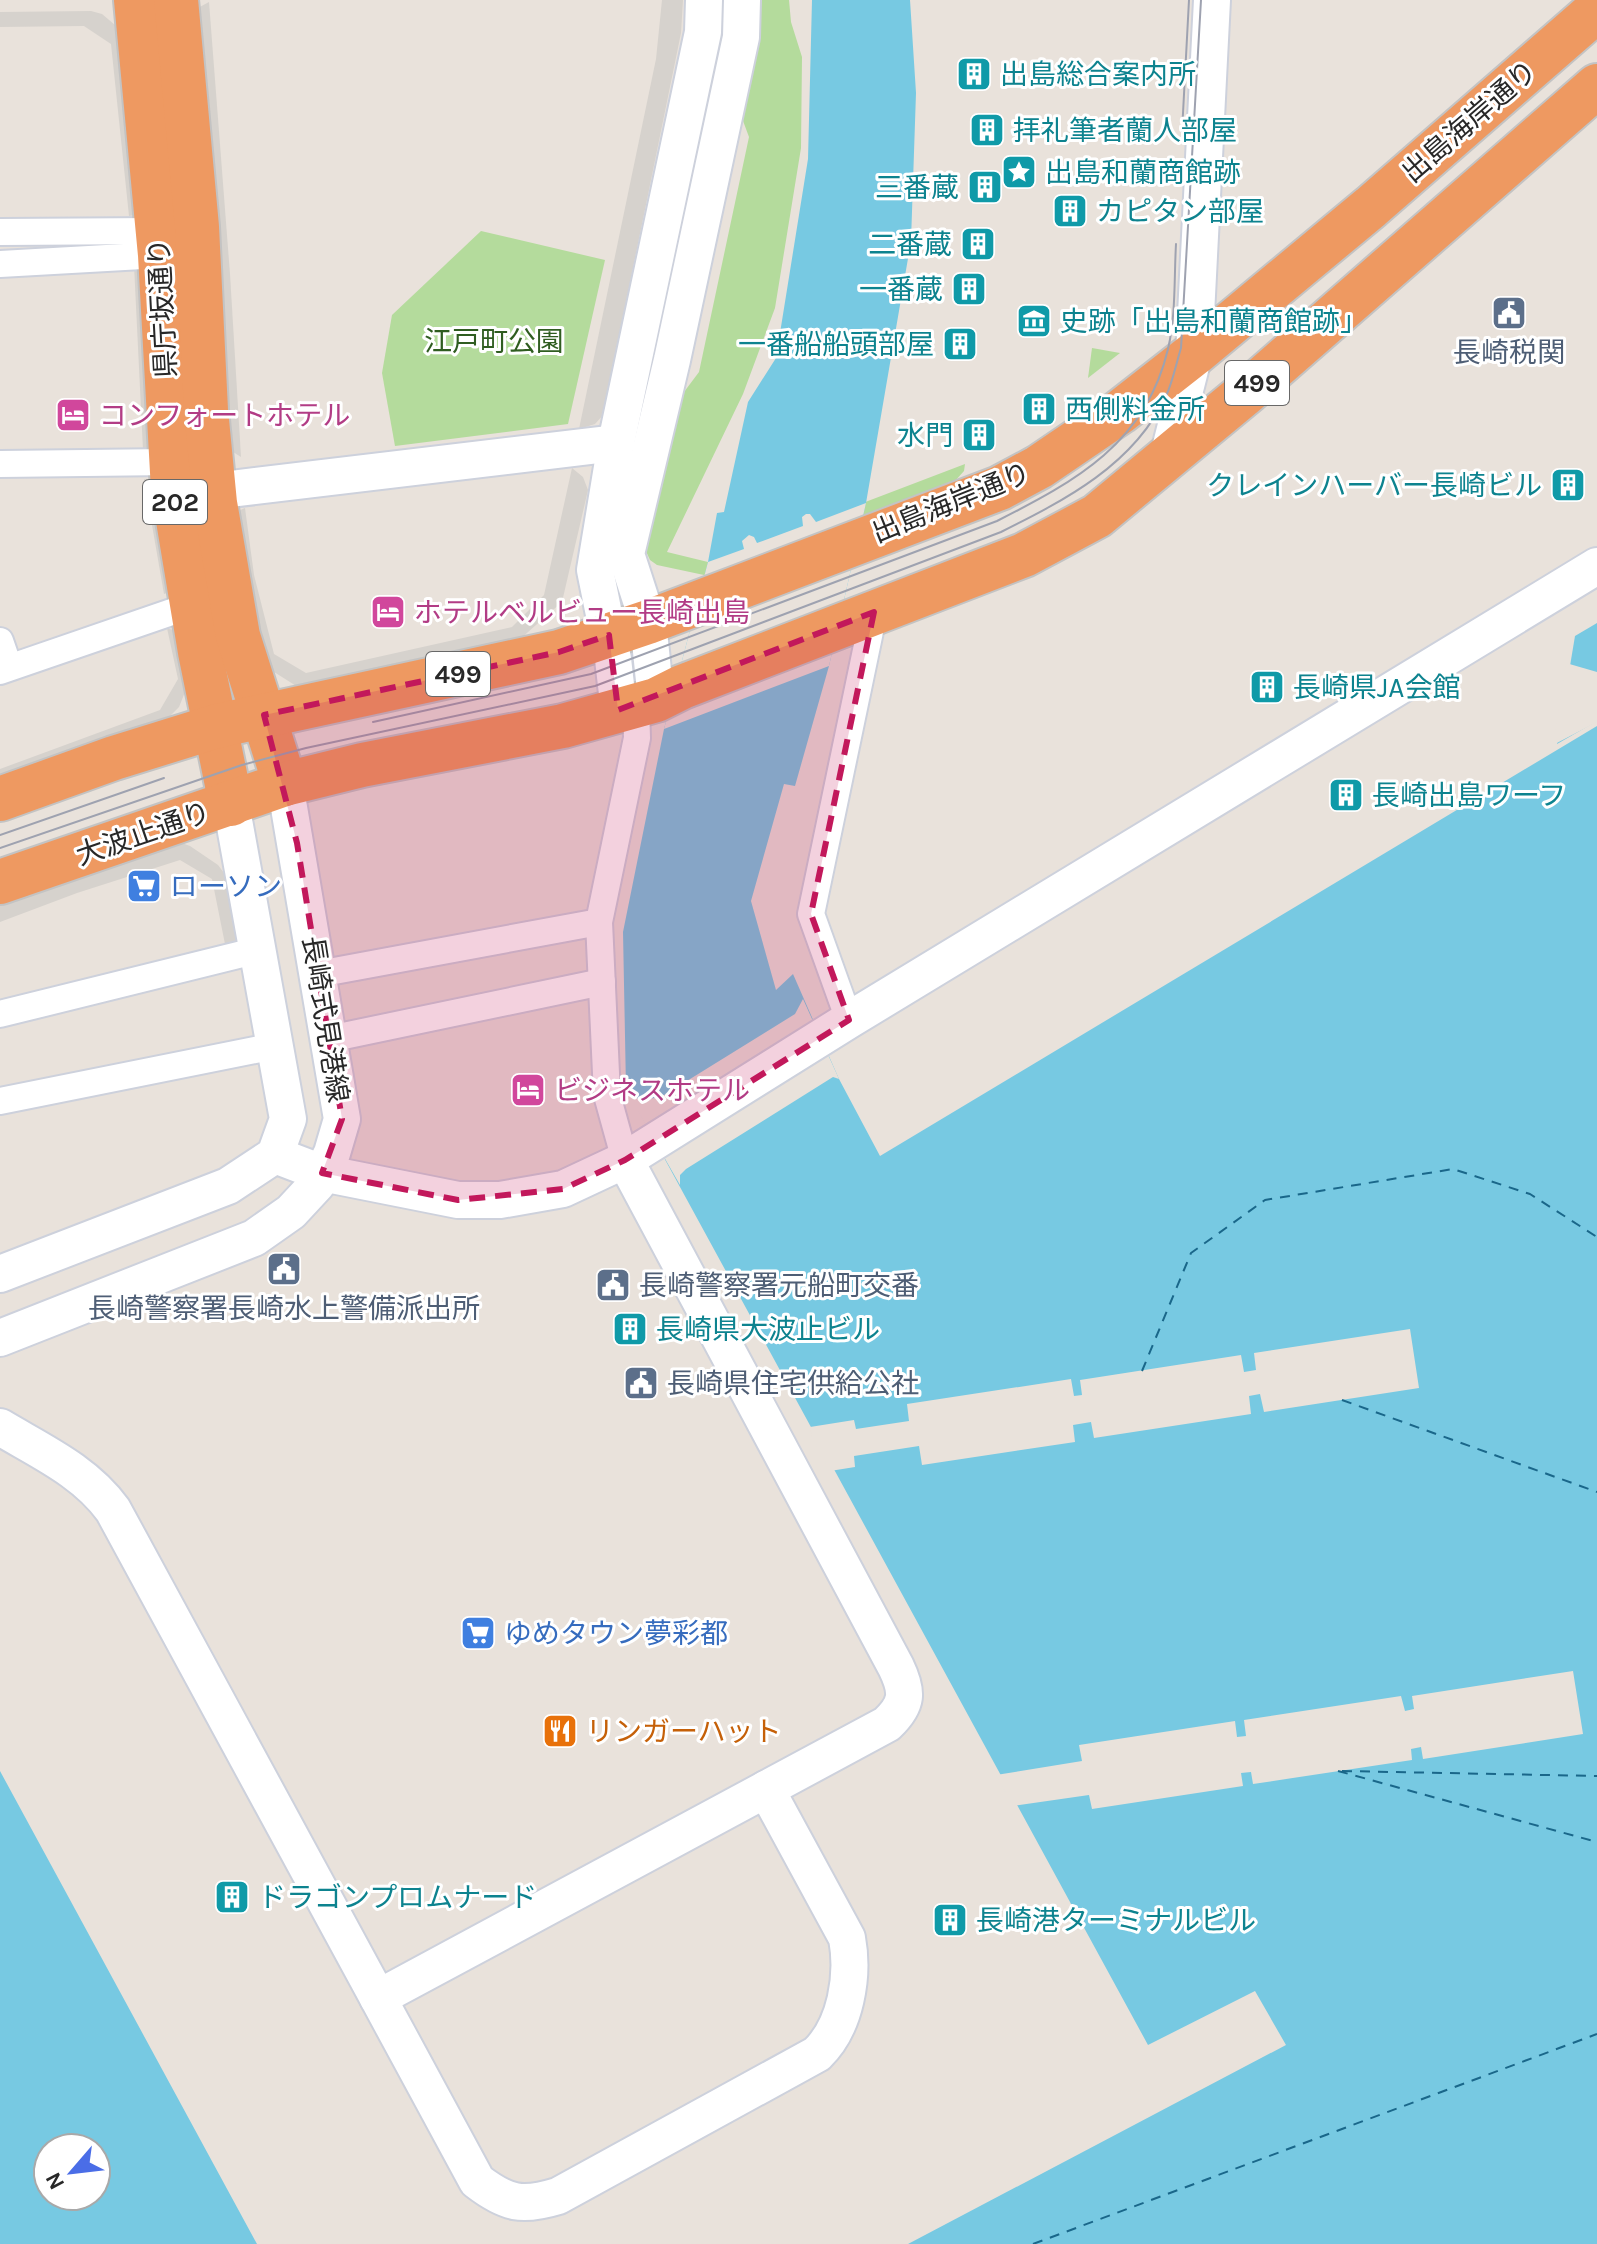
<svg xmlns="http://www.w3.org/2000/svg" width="1597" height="2244" viewBox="0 0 1597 2244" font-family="Karla,'Noto Sans JP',sans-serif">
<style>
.green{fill:#b4db9c}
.plaza{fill:#d6d2cd}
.water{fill:#77c9e2;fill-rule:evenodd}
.pier{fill:#e9e2db}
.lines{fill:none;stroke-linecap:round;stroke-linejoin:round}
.ferry{stroke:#1a678a;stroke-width:2;stroke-dasharray:10 8;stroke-linecap:butt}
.street-casing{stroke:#cdd1dc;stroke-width:30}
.secondary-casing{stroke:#cdd1dc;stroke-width:40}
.highway-casing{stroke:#c3c3c3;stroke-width:48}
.street{stroke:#fff;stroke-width:26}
.secondary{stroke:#fff;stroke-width:36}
.highway{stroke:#ee9961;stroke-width:44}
.tram{stroke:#9ea2b0;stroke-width:2}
.marked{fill:#c2185b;fill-opacity:0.2;stroke:#c2185b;stroke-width:6;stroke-dasharray:16 10;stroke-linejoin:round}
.labels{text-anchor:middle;stroke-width:6;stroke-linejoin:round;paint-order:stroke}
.shield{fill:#fff;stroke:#686868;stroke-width:2}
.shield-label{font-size:26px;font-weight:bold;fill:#282828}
.culture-label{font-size:28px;fill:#0d838f;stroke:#fff;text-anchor:start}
.street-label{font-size:28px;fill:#282828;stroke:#fff}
.park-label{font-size:28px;fill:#2f5d20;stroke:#fff}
.service-label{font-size:28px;fill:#4e5e75;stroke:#fff}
.hotel-label{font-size:28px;fill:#b23c85;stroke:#fff;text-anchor:start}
.shop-label{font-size:28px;fill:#366cbe;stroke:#fff;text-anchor:start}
.food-label{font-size:28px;fill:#c56008;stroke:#fff;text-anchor:start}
</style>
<rect width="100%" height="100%" fill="#e9e2db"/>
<!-- green -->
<g class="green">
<path d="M751 0H789L791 22 802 57 801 148 775 308 743 394 667 552 708 562 965 464 964 471 955 481 704 575 657 565 650 560 645 549 678 400 699 372 749 137 739 110Z"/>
<path d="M481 231 605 260 568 424 395 446 382 373 392 315Z"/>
<path d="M1092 348 1120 353 1088 378Z"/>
</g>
<!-- plaza -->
<g class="plaza">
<path d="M662 0H683L681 33 603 415 595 424 579 429 656 59Z"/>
<path d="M209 2 230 274 241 457 227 448 196 9Z"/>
<path d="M91 11 102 14 122 31 136 215 129 216 111 44 84 26 0 27V12Z"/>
<path d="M134 265 140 266 153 446 143 450Z"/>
<path d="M572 468 583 477 588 490 562 602 519 640 301 689 263 665 238 511 245 508 254 575 274 654 306 673 512 627 544 595Z"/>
<path d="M144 479 153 481 172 591 164 594Z"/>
<path d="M167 628 176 631 187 687 179 707 170 716 153 727 0 782V769L160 710 178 679Z"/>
<path d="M179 842 190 846 218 865 227 877 238 937 236 942 226 949 212 879 180 860 77 893 0 922V905Z"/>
</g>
<!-- water -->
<g class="water">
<path d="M812 0H910L916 93 911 241 866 503 829 666 795 786 784 784 751 901 776 990 793 974 839 1079 880 1156 1597 726V2244H908L1286 2045 1255 1991 1148 2045 626 1088 623 932 664 729 708 562 717 513 724 512 748 402 776 358 808 159Z"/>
<path d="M1597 623V721L1557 744 1575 636Z"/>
<path d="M0 1771 257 2244H0ZM48 2148H96V2196H48Z"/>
</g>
<!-- pier -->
<g class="pier">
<path d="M866 503 829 666 664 729 708 562 744 549 742 541 749 535 754 537 757 543 803 526 802 517 806 514H810L816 522Z"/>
<path d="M1566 663 1597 672V722L1553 745Z"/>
<path d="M803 999 839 1079 833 1077 686 1169 680 1175V1185L628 1094 641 1100 661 1097 795 1014Z"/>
<path d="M1410 1329 1419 1388 1264 1412 1260 1394 1249 1396 1251 1414 1094 1438 1091 1422 1073 1425 1075 1442 922 1465 919 1446 854 1456 855 1467 830 1471 812 1437 810 1427 854 1420 856 1429 909 1421 907 1404 1071 1379 1074 1396 1082 1395 1080 1380 1241 1355 1244 1372 1256 1370 1254 1353Z"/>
<path d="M1573 1671 1583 1734 1423 1759 1421 1747 1411 1749 1412 1760 1253 1784 1251 1772 1241 1773 1243 1786 1092 1809 1089 1795 1013 1806 996 1775 1082 1761 1079 1745 1235 1721 1237 1737 1246 1736 1244 1720 1401 1696 1405 1711 1414 1709 1412 1696Z"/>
</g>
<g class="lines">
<!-- ferry -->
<g class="ferry">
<path d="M1142 1371 1191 1253 1265 1200 1453 1169 1530 1194 1597 1237"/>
<path d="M1342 1400 1597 1492"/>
<path d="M1338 1771 1597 1842"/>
<path d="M1342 1771 1597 1776"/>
<path d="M1033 2244 1597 2034"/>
</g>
<!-- street casing -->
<g class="street-casing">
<g id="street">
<path d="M0 232 158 231"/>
<path d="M0 264 160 255"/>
<path d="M0 464 171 462"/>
<path d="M0 641 9 667"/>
<path d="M0 671 192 605"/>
<path d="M318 974 599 922"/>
<path d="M0 1014 258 950"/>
<path d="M849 1020 811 914 874 612"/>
<path d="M329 1039 602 982"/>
<path d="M0 1101 275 1046"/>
<path d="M625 1160 607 1095 599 922 637 738 636 705"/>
</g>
</g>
<!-- secondary casing -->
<g class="secondary-casing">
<g id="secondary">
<path d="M1168 457 1194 354 1212 0"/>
<path d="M214 491 616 443"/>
<path d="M656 700 648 622 626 554 672 360 741 37 742 0"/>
<path d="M619 711 613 659 595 570 616 443 703 32 704 0"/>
<path d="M275 1155 322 1173 458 1200H500L563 1189 625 1160 849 1020 1597 566"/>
<path d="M0 1274 228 1186 275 1155 288 1119 231 804"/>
<path d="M0 1338 254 1238 291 1212 317 1184 332 1153 342 1119 285 784"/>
<path d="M0 1427C40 1451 85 1471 113 1510L378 1998 887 1724C908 1704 908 1692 896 1667L625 1160"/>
<path d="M378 1998 477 2181C507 2204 522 2207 558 2196L817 2054C846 2026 854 1976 847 1938L766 1789"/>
</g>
</g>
<!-- highway casing -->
<g class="highway-casing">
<g id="highway">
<path d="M136 0 160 255 173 490 200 652 231 804"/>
<path d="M176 0 197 227 206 410 215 503 238 636 285 784"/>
<path d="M0 799 114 758 217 726 559 652 648 622 1000 488 1039 467 1120 412 1194 354 1371 207 1597 10"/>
<path d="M0 882 285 784 362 765 563 726 656 700 682 687 1024 555 1097 516 1248 391 1597 86"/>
</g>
</g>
<!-- street -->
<use href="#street" class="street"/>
<!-- secondary -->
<use href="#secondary" class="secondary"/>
<!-- highway -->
<use href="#highway" class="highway"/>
<!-- tram -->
<g class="tram">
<path d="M1182 132 1189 0"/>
<path d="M373 722 591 674 997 521C1076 481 1146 443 1168 349 1176 315 1174 278 1176 244"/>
<path d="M0 835 164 778"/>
<path d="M0 848 242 765 306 748 595 686 1001 532C1065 500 1134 465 1166 396 1173 381 1176 364 1181 348L1201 0"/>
</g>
</g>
<!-- marked area -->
<path class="marked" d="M874 612 811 914 849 1020 625 1160 563 1189 458 1200 322 1173 342 1119 297 843 264 715 559 652 609 635 618 710Z"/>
<!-- icons -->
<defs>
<g id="building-square" transform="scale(1.8)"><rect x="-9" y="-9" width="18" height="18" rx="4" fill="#0f9aa8" stroke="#fff"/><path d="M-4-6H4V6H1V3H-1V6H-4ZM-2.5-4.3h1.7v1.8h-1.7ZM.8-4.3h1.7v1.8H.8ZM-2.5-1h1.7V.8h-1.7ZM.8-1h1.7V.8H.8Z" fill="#fff"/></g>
<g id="sight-square" transform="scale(1.8)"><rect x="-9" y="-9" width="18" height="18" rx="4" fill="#0f9aa8" stroke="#fff"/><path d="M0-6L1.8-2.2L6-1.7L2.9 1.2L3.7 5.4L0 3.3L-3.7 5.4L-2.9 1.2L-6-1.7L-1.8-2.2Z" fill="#fff"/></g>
<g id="civic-square" transform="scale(1.8)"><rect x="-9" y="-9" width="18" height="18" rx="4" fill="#5c6f8a" stroke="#fff"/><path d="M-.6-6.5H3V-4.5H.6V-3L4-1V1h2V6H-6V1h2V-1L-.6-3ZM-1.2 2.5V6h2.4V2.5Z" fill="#fff"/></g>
<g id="museum-square" transform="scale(1.8)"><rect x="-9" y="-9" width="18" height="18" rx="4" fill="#0f9aa8" stroke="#fff"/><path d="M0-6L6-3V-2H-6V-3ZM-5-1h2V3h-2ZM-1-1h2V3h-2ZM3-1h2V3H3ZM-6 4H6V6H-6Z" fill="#fff"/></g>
<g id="hotel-square" transform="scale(1.8)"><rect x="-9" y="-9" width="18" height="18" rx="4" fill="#d1479c" stroke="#fff"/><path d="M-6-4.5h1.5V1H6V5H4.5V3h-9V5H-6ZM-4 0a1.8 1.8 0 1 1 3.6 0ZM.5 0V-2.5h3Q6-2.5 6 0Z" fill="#fff"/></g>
<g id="supermarket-square" transform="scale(1.8)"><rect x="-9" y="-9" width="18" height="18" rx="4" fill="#3f7fe0" stroke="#fff"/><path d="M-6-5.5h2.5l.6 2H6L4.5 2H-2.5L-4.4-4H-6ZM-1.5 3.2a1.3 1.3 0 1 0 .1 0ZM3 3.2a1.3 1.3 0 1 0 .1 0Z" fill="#fff"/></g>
<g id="restaurant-square" transform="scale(1.8)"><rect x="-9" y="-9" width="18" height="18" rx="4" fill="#e8710a" stroke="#fff"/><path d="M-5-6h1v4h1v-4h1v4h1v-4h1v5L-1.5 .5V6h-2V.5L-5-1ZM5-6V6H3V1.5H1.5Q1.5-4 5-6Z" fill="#fff"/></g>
</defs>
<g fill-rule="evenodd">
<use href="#building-square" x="974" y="74"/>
<use href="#building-square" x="987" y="130"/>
<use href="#sight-square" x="1019" y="172"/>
<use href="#building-square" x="985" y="187"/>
<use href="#building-square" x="1070" y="211"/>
<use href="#building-square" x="978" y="244"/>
<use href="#building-square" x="969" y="289"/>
<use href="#civic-square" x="1509" y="313"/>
<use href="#museum-square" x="1034" y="321"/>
<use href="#building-square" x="960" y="344"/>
<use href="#building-square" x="1039" y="409"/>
<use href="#hotel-square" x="73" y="415"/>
<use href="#building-square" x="979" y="435"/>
<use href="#building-square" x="1568" y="485"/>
<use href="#hotel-square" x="388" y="612"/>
<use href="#building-square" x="1267" y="687"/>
<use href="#building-square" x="1346" y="795"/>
<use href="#supermarket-square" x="144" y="886"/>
<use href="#hotel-square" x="528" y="1090"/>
<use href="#civic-square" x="284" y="1269"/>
<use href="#civic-square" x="613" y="1285"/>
<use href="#building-square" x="630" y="1329"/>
<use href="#civic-square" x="641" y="1383"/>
<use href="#supermarket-square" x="478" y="1633"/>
<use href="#restaurant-square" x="560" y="1731"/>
<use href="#building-square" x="232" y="1897"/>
<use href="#building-square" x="950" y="1920"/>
</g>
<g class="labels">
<!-- shield labels -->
<g class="shield">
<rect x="1225" y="361" width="64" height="44" rx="6"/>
<rect x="143" y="480" width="64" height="44" rx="6"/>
<rect x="426" y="652" width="64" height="44" rx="6"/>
</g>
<g class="shield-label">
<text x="1257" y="392">499</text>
<text x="175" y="511">202</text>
<text x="458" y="683">499</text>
</g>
<!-- culture labels -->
<g class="culture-label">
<text x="1000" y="84">出島総合案内所</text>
<text x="1013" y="140">拝礼筆者蘭人部屋</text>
<text x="1045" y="182">出島和蘭商館跡</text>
<text x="959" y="197" text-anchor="end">三番蔵</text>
<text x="1096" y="221">カピタン部屋</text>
<text x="952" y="254" text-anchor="end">二番蔵</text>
<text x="943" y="299" text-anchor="end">一番蔵</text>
<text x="1060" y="331">史跡「出島和蘭商館跡」</text>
<text x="934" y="354" text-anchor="end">一番船船頭部屋</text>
<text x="1065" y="419">西側料金所</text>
<text x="953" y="445" text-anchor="end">水門</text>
<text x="1542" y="495" text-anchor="end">クレインハーバー長崎ビル</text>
<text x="1293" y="697">長崎県JA会館</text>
<text x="1372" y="805">長崎出島ワーフ</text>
<text x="656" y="1339">長崎県大波止ビル</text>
<text x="258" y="1907">ドラゴンプロムナード</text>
<text x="976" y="1930">長崎港ターミナルビル</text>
</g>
<!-- street labels -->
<g class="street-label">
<text transform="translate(1469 121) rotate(-41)" y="10">出島海岸通り</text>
<text transform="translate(162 308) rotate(-93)" y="10">県庁坂通り</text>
<text transform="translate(951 502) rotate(-22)" y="10">出島海岸通り</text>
<text transform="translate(143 833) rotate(-19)" y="10">大波止通り</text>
<text transform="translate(326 1019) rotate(81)" y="10">長崎式見港線</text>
</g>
<!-- park labels -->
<g class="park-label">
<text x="494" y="351">江戸町公園</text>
</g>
<!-- service labels -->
<g class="service-label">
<text x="1509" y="362">長崎税関</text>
<text x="639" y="1295" text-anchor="start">長崎警察署元船町交番</text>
<text x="284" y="1318">長崎警察署長崎水上警備派出所</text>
<text x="667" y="1393" text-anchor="start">長崎県住宅供給公社</text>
</g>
<!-- hotel labels -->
<g class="hotel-label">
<text x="99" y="425">コンフォートホテル</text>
<text x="414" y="622">ホテルベルビュー長崎出島</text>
<text x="554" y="1100">ビジネスホテル</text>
</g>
<!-- shop labels -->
<g class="shop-label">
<text x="170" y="896">ローソン</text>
<text x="504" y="1643">ゆめタウン夢彩都</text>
</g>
<!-- food labels -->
<g class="food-label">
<text x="586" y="1741">リンガーハット</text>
</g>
</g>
<!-- north arrow -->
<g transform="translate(72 2172) rotate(242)"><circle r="38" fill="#ffffff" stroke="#a9a9a9" stroke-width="2"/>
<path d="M0-6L14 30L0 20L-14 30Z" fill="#4a6de7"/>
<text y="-12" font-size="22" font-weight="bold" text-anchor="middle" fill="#282828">N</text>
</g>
</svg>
